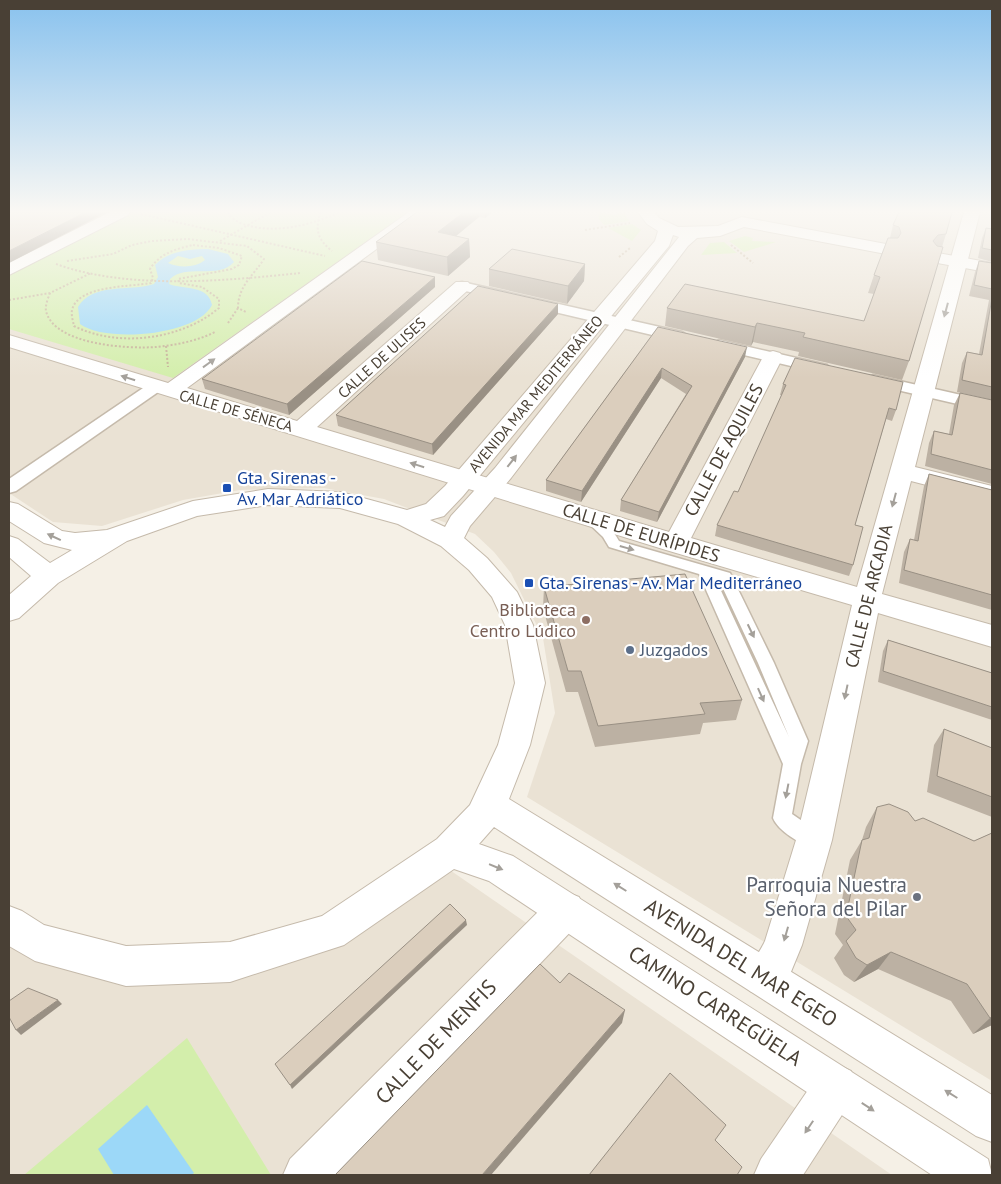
<svg xmlns="http://www.w3.org/2000/svg" width="1001" height="1184" viewBox="0 0 1001 1184" font-family="'PT Sans',sans-serif">
<style>
.residential{fill:#eae2d4}
.green{fill:#d3eeab}
.water{fill:#9cd8f8;fill-rule:evenodd}
.lines{fill:none;stroke-linecap:round;stroke-linejoin:round}
.service-casing{stroke:#c5baab;stroke-width:3}
.pedestrian-casing{stroke:#c5baab;stroke-width:3}
.minor-casing{stroke:#c5baab;stroke-width:2}
.tertiary-casing{stroke:#c5baab;stroke-width:2}
.path{stroke:#c5b297;stroke-width:2;stroke-dasharray:2 2;stroke-linecap:butt}
.service{fill:#fff;fill-rule:evenodd}
.pedestrian{fill:#fff;fill-rule:evenodd}
.minor{fill:#fff;fill-rule:evenodd}
.tertiary{fill:#fff;fill-rule:evenodd}
.wall{fill:#bcb1a3}
.shaded-wall{fill:#999084}
.building{fill:#dbcebd;stroke:#999084}
.oneway{fill:#a4a09a}
.transit-dot{fill:#1a4fb4;stroke:#fff;stroke-width:2}
.education-dot{fill:#8d6e63;stroke:#fff;stroke-width:2}
.service-dot{fill:#5c6f8a;stroke:#fff;stroke-width:2}
.worship-dot{fill:#6b7280;stroke:#fff;stroke-width:2}
.labels{text-anchor:middle;stroke-width:4.5;stroke-linejoin:round;paint-order:stroke}
.far-street-label{font-size:15px;fill:#494035;stroke:#fff}
.street-label{font-size:18px;fill:#494035;stroke:#fff}
.transit-label{font-size:18px;fill:#164399;stroke:#fff;text-anchor:start}
.education-label{font-size:18px;fill:#785e54;stroke:#fff;text-anchor:end}
.service-label{font-size:18px;fill:#4e5e75;stroke:#fff;text-anchor:start}
.near-worship-label{font-size:21px;fill:#5b616d;stroke:#fff;text-anchor:end}
.near-street-label{font-size:21px;fill:#494035;stroke:#fff}
</style>
<rect width="100%" height="100%" fill="#f5f0e6"/>
<!-- residential -->
<g class="residential">
<path d="M9 212H992V1081L527 797 555 713 543 638 511 573 494 552 475 534 384 499 324 488 240 490 183 500 102 526 53 522 9 493Z"/>
<path d="M444 866 892 1175H9V947L162 980 259 971Z"/>
</g>
<!-- green -->
<g class="green">
<path d="M130 212H408L173 378 9 329V274Z"/>
<path d="M598 212 616 215 618 213 625 214 629 221 604 225 599 219Z"/>
<path d="M632 224 641 230 632 241 608 228Z"/>
<path d="M745 236 753 238 752 241 776 242 744 252 729 241Z"/>
<path d="M724 242 737 253 701 255 710 243Z"/>
<path d="M187 1038 271 1175H24Z"/>
</g>
<!-- water -->
<g class="water">
<path d="M208 249 228 254 234 262C218 280 187 263 170 279L169 284C183 290 208 284 212 305 197 336 105 343 80 324L78 307C93 282 130 292 154 284L158 277 155 265C168 251 189 249 208 249ZM178 256 190 259 202 256 205 260C195 268 179 268 168 263Z"/>
<path d="M147 1105 194 1173 191 1175H114L98 1149Z"/>
</g>
<g class="lines">
<!-- service casing -->
<g class="service-casing">
<path id="service" d="M590 514C602 517 613 530 619 541L730 573 774 663 808 741 801 764 792 814 821 834 824 840 821 846 814 849C801 844 778 831 773 818L783 764 699 574 609 547 603 537 583 518ZM716 580H719L758 663 789 737Z"/>
</g>
<!-- pedestrian casing -->
<g class="pedestrian-casing">
<g id="pedestrian">
<path d="M462 282 682 332 690 337 682 342 457 289 455 286 457 283Z"/>
<path d="M719 340 827 365 829 368 821 373 714 348 711 345Z"/>
<path d="M873 375 992 402V412L867 383 865 380Z"/>
<path d="M155 382 161 384 163 387 161 390 16 491 9 493V479L149 384Z"/>
</g>
</g>
<!-- minor casing -->
<g class="minor-casing">
<g id="minor">
<path d="M110 212H130L128 215 9 275V263Z"/>
<path d="M409 212H427L187 388 297 421 456 282H468L471 286 468 290 317 427 669 532 763 357 766 353 773 351 780 353 783 357 691 538 857 587 964 212H980L915 467 992 486V502L911 481 882 594 992 625V647L878 613 832 840 802 945 788 979 778 991 764 997 750 991 744 977C750 964 759 954 765 941L796 840 852 605 666 550 9 347V335L168 383Z"/>
<path d="M566 892 579 897 585 910 579 923 337 1175H283L290 1159 553 897Z"/>
<path d="M836 1064 851 1071 858 1086 851 1101 803 1175H754L761 1159 821 1071Z"/>
</g>
</g>
<!-- tertiary casing -->
<g class="tertiary-casing">
<g id="tertiary">
<path d="M638 212H654L659 218 678 227 718 226 742 217 886 244 892 245 894 249 892 253 886 254 744 227 720 236 697 238 688 246 511 478 470 526 464 538 487 558 517 592 533 625 545 683 530 745 509 799 992 1095V1142L976 1136 494 827 479 844 513 856 988 1159 992 1175H932L489 881 454 869 344 945 230 982 126 986 35 961 9 946V906L22 911 44 925 126 946 230 942 322 916 437 839 470 805 498 745 515 683 505 625 492 597 469 570 441 546 398 524 340 508 268 505 197 516 127 541 58 583 19 618 9 621V595L31 576 9 557V536L18 539 50 563 72 550 44 543 9 521V502L18 504 62 531 75 533 107 530 193 501 268 489 341 492 407 510 426 504 445 486 655 241 658 231 647 224ZM673 235 679 237 495 468 451 516 445 527 430 520 444 516 463 496 669 246Z"/>
<path d="M938 253 992 263V273L932 262 929 258 932 254Z"/>
</g>
</g>
<!-- path -->
<g class="path">
<path d="M149 212H170"/>
<path d="M228 212C231 219 239 223 246 225 278 234 310 225 340 212"/>
<path d="M321 212C314 229 318 240 332 251"/>
<path d="M620 212 625 213"/>
<path d="M141 214 325 256"/>
<path d="M585 230 630 223"/>
<path d="M220 241 271 212"/>
<path d="M193 245 219 248 242 256 239 265 232 269 178 279 179 283 202 287 219 299V308C181 340 118 348 74 326 73 321 71 315 72 310 78 285 130 287 151 283L153 278 150 269C160 253 176 249 193 245Z"/>
<path d="M731 245 753 263"/>
<path d="M619 257 630 248"/>
<path d="M67 261 113 254 132 245 152 241 187 239 247 246 264 259C253 276 238 286 238 308L246 312"/>
<path d="M56 264C128 290 225 281 300 273"/>
<path d="M50 293C48 298 45 306 46 311 54 345 128 349 156 347 176 345 197 341 215 332"/>
<path d="M9 300 50 293 91 273"/>
<path d="M228 323 238 308"/>
<path d="M166 346 168 367"/>
</g>
<!-- service -->
<use href="#service" class="service"/>
<!-- pedestrian -->
<use href="#pedestrian" class="pedestrian"/>
<!-- minor -->
<use href="#minor" class="minor"/>
<!-- tertiary -->
<use href="#tertiary" class="tertiary"/>
</g>
<!-- wall -->
<g class="wall">
<path d="M417 212H492L485 218 479 217 456 236 469 239 470 257 448 276 378 260 376 242Z"/>
<path d="M893 225 946 234 942 247 909 361 902 380 798 356 799 352 753 342 751 346 665 326 667 308 864 321 874 294 868 293 874 275 890 238Z"/>
<path d="M986 228 992 229V262L978 258 982 238Z"/>
<path d="M979 261 992 263V400L957 392 962 363 967 352 979 354 989 300 969 296 975 272Z"/>
<path d="M585 264 584 281 567 304 489 286V269Z"/>
<path d="M435 287 289 415 205 389 202 379Z"/>
<path d="M558 314 433 455 338 426 336 415Z"/>
<path d="M658 327 745 357 657 522 620 511 621 500 686 394 661 378 581 502 546 491V480Z"/>
<path d="M783 384 896 410 892 421 886 419 855 525 853 565 849 576 715 536 717 525 738 492 782 395H780Z"/>
<path d="M960 393 992 400V484L925 466 929 443 934 431 949 434 954 405Z"/>
<path d="M929 474 992 490V610L899 583 904 552 910 539 914 540 924 486Z"/>
<path d="M544 587 742 700 736 720 703 723 700 734 595 747 578 692H566L543 608Z"/>
<path d="M888 640 992 673V720L878 682 883 651Z"/>
<path d="M944 729 992 748V817L927 792 934 745Z"/>
<path d="M877 807 915 821 974 841 992 833V1025L973 1034 951 1001 878 969 854 982 844 975 834 958 843 945 835 934 850 860 862 840 866 827Z"/>
</g>
<!-- shaded-wall -->
<g class="shaded-wall">
<path d="M86 212H107L9 263V251Z"/>
<path d="M464 212H479V217L439 250 438 232Z"/>
<path d="M485 212H492L485 218Z"/>
<path d="M469 239 470 257 448 276 447 257Z"/>
<path d="M585 264 584 281 567 304 568 286Z"/>
<path d="M435 277V287L289 415 287 404Z"/>
<path d="M558 304V314L433 455 432 444Z"/>
<path d="M757 323 753 342 751 346 755 327Z"/>
<path d="M747 347 745 357 657 522 659 512Z"/>
<path d="M662 368 661 378 581 502 582 491Z"/>
<path d="M466 920 467 925 292 1089 290 1085Z"/>
<path d="M891 952 878 969 854 982 867 965Z"/>
<path d="M58 1000 62 1004 21 1035 16 1030Z"/>
<path d="M625 1010 622 1023 491 1175H482Z"/>
<path d="M992 1017V1025L973 1034 990 1018Z"/>
</g>
<!-- building -->
<g class="building">
<path d="M9 212H86L9 251Z"/>
<path d="M417 212H464L438 232 469 239 447 257 376 242Z"/>
<path d="M899 212H952L946 234 938 235 933 241 937 246 943 247 909 361 803 337 805 333 757 323 755 327 667 308 685 284 864 321 880 277 874 275 888 238H898L901 233 899 227 893 225Z"/>
<path d="M986 228 992 229V250L982 248Z"/>
<path d="M512 249 585 264 568 286 489 269Z"/>
<path d="M362 261 435 277 287 404 202 379Z"/>
<path d="M979 261 992 263V289L974 285Z"/>
<path d="M478 286 558 304 432 444 336 415Z"/>
<path d="M992 298V387L962 380 967 352 982 355Z"/>
<path d="M658 327 747 347 659 512 621 500 692 386 662 368 582 491 546 480Z"/>
<path d="M795 358 903 382 896 410 889 408 855 525 863 527 853 565 717 525 734 491 738 492 786 385 783 384Z"/>
<path d="M960 393 992 400V470L931 454 934 431 952 435Z"/>
<path d="M929 474 992 490V595L904 570 910 539 918 541Z"/>
<path d="M685 574 742 700 700 703 705 714 598 726 581 671H568L544 587Z"/>
<path d="M888 640 992 673V707L883 671Z"/>
<path d="M944 729 992 748V797L937 776Z"/>
<path d="M889 804 908 812 915 821 923 818 974 841 992 833V1017L990 1018 967 984 891 952 867 965 856 958 846 941 856 930 846 916 862 840 869 838 877 807Z"/>
<path d="M450 904 466 920 290 1085 275 1064Z"/>
<path d="M540 964 560 983 569 973 625 1010 482 1175H335Z"/>
<path d="M28 988 58 1000 16 1030 9 1017V1001Z"/>
<path d="M670 1073 726 1125 715 1140 742 1167 737 1175H589Z"/>
</g>
<!-- one-way arrows -->
<defs><path id="oneway-solid" d="M-6-.8H1V-3.2L6.5 0L1 3.2V.8H-6Z" transform="scale(1.25)"/></defs>
<g class="oneway">
<use href="#oneway-solid" transform="translate(946 310) rotate(105)"/>
<use href="#oneway-solid" transform="translate(209 363) rotate(-36)"/>
<use href="#oneway-solid" transform="translate(128 378) rotate(-162)"/>
<use href="#oneway-solid" transform="translate(512 461) rotate(-52)"/>
<use href="#oneway-solid" transform="translate(417 465) rotate(-163)"/>
<use href="#oneway-solid" transform="translate(894 500) rotate(105)"/>
<use href="#oneway-solid" transform="translate(54 537) rotate(-155)"/>
<use href="#oneway-solid" transform="translate(627 548) rotate(16)"/>
<use href="#oneway-solid" transform="translate(751 631) rotate(64)"/>
<use href="#oneway-solid" transform="translate(846 692) rotate(102)"/>
<use href="#oneway-solid" transform="translate(761 695) rotate(66)"/>
<use href="#oneway-solid" transform="translate(787 791) rotate(101)"/>
<use href="#oneway-solid" transform="translate(496 867) rotate(22)"/>
<use href="#oneway-solid" transform="translate(620 887) rotate(-148)"/>
<use href="#oneway-solid" transform="translate(786 934) rotate(106)"/>
<use href="#oneway-solid" transform="translate(951 1094) rotate(-148)"/>
<use href="#oneway-solid" transform="translate(868 1107) rotate(33)"/>
<use href="#oneway-solid" transform="translate(809 1127) rotate(124)"/>
</g>
<!-- sky -->
<linearGradient id="sky" x2="0" y2="1"><stop stop-color="#89c2ee"/><stop offset="0.56" stop-color="#faf8f4"/><stop offset="1" stop-color="#faf8f4" stop-opacity="0"/></linearGradient>
<rect width="1001" height="378" fill="url(#sky)"/>
<!-- markers -->
<g class="transit-dot">
<rect x="222" y="483" width="10" height="10" rx="2.5"/>
<rect x="524" y="578" width="10" height="10" rx="2.5"/>
</g>
<circle class="education-dot" cx="586" cy="620" r="5"/>
<circle class="service-dot" cx="630" cy="650" r="5"/>
<circle class="worship-dot" cx="917" cy="897" r="5"/>
<g class="labels">
<!-- far-street labels -->
<g class="far-street-label">
<text transform="translate(382 358) rotate(-42)" y="5">CALLE DE ULISES</text>
<text transform="translate(536 394) rotate(-50)" y="5">AVENIDA MAR MEDITERRÁNEO</text>
<text transform="translate(236 411) rotate(16)" y="5">CALLE DE SÉNECA</text>
</g>
<!-- street labels -->
<g class="street-label">
<text transform="translate(724 450) rotate(-62)" y="6">CALLE DE AQUILES</text>
<text transform="translate(641 533) rotate(17)" y="6">CALLE DE EURÍPIDES</text>
<text transform="translate(869 596) rotate(-76)" y="6">CALLE DE ARCADIA</text>
</g>
<!-- transit labels -->
<g class="transit-label">
<text x="237" y="484">Gta. Sirenas -<tspan x="237" dy="21">Av. Mar Adriático</tspan></text>
<text x="539" y="589">Gta. Sirenas - Av. Mar Mediterráneo</text>
</g>
<!-- education labels -->
<g class="education-label">
<text x="576" y="616">Biblioteca<tspan x="576" dy="21">Centro Lúdico</tspan></text>
</g>
<!-- service labels -->
<g class="service-label">
<text x="640" y="656">Juzgados</text>
</g>
<!-- near-worship labels -->
<g class="near-worship-label">
<text x="907" y="892">Parroquia Nuestra<tspan x="907" dy="24">Señora del Pilar</tspan></text>
</g>
<!-- near-street labels -->
<g class="near-street-label">
<text transform="translate(741 963) rotate(32)" y="7">AVENIDA DEL MAR EGEO</text>
<text transform="translate(715 1006) rotate(33)" y="7">CAMINO CARREGÜELA</text>
<text transform="translate(436 1042) rotate(-46)" y="7">CALLE DE MENFIS</text>
</g>
</g>
<!-- border -->
<rect width="1001" height="1184" fill="none" stroke="#494035" stroke-width="20"/>
</svg>
